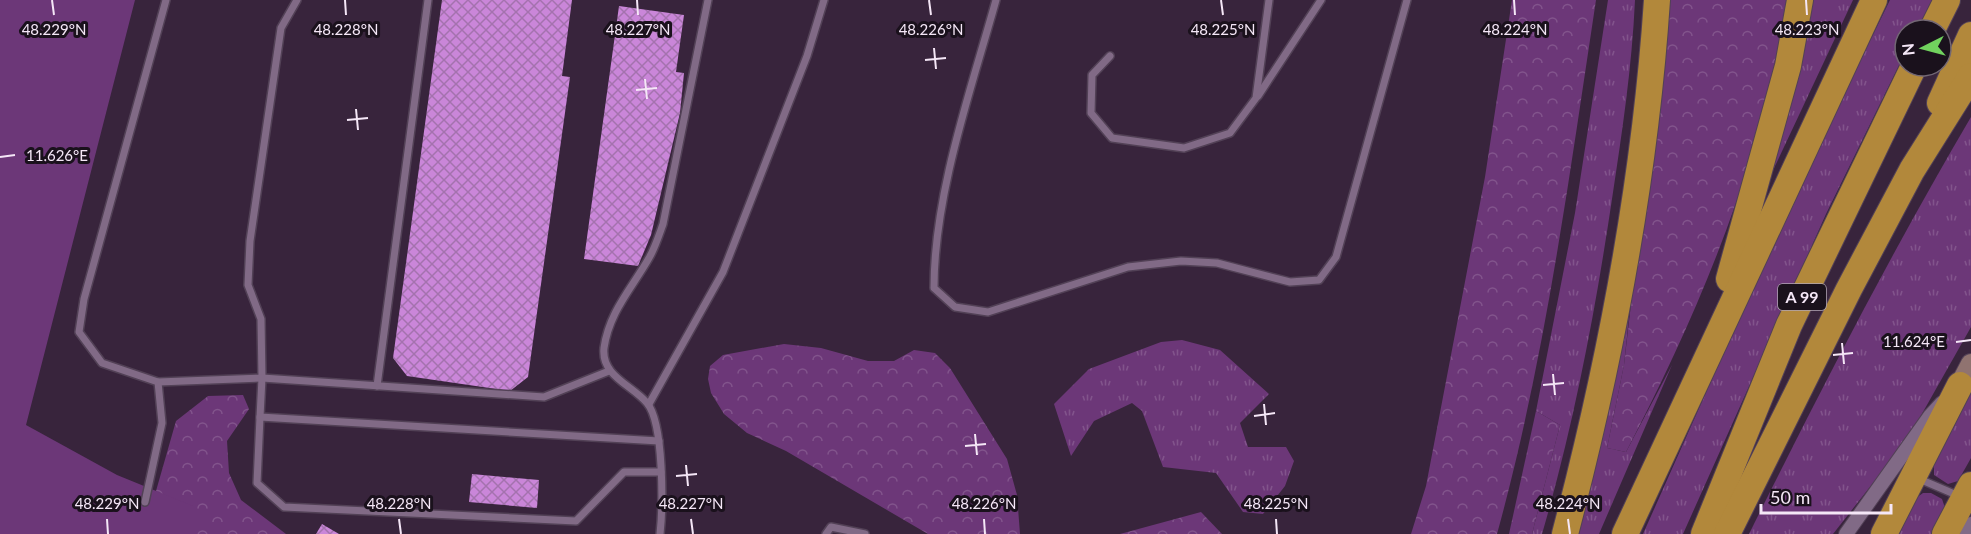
<svg xmlns="http://www.w3.org/2000/svg" width="1971" height="534" viewBox="0 0 1971 534" font-family="Lato,sans-serif">
<style>
.grass{fill:url(#grass-tufts)}
.forest{fill:url(#forest-crowns)}
.park{fill:#6c3778}
.building{fill:url(#building-cross-hatch)}
.lines{fill:none;stroke-linecap:round;stroke-linejoin:round}
.lane-casing{stroke:#524156;stroke-width:10}
.street-casing{stroke:#524156;stroke-width:16}
.secondary-casing{stroke:#524156;stroke-width:22}
.highway-casing{stroke:#524156;stroke-width:28}
.lane{stroke:#816a86;stroke-width:7}
.street{stroke:#816a86;stroke-width:14}
.secondary{stroke:#907370;stroke-width:20}
.highway{stroke:#b2883b;stroke-width:26}
.ticks{fill:none;stroke:#f5e7f7;stroke-width:2}
.labels{text-anchor:middle;stroke-width:6;stroke-linejoin:round;paint-order:stroke}
.shield{fill:#1a111c;stroke:#b3a7b5;stroke-width:1.5}
.shield-label{font-size:16px;font-weight:bold;fill:#f5e7f7}
.ticks-label{font-size:15px;text-anchor:middle;fill:#f5e7f7;stroke:#1a111c;stroke-width:6;stroke-linejoin:round;paint-order:stroke}
</style>
<defs>
<pattern id="grass-tufts" width="24" height="20" patternUnits="userSpaceOnUse" patternTransform="scale(1.5)"><rect width="24" height="20" fill="#6c3778"/><path d="M3 7l-1-3M5 7V3M7 7l1-3M15 17l-1-3M17 17v-4M19 17l1-3" fill="none" stroke="#82548c"/></pattern>
<pattern id="forest-crowns" width="20" height="18" patternUnits="userSpaceOnUse" patternTransform="scale(1.5)"><rect width="20" height="18" fill="#6c3778"/><path d="M2 6a3 3 0 1 1 6 0M12 15a3 3 0 1 1 6 0" fill="none" stroke="#82548c"/></pattern>
<pattern id="building-cross-hatch" width="8" height="8" patternUnits="userSpaceOnUse" patternTransform="scale(1.5)"><rect width="8" height="8" fill="#ca86d9"/><path d="M0 0l8 8M0 8l8-8" fill="none" stroke="#a472ae"/></pattern>
</defs>
<rect width="100%" height="100%" fill="#38243c"/>
<!-- grass -->
<g class="grass">
<path d="M1608 0H1635C1632 67 1622 133 1612 199 1595 313 1574 424 1542 534H1532L1560 425 1536 411 1575 213Z"/>
<path d="M1807 0H1853L1768 181Z"/>
<path d="M1890 0H1932L1917 30H1905V53L1826 214 1683 534H1643L1790 204Z"/>
<path d="M1971 117V327L1919 419 1895 455 1833 534H1749C1819 393 1891 253 1971 117Z"/>
<path d="M1636 249 1624 365 1607 448 1626 452 1672 365 1599 534H1574Z"/>
<path d="M1182 340 1220 350 1269 394 1240 423 1248 447H1286L1294 461 1285 486 1263 514 1243 512 1216 473 1163 467 1142 411 1132 403 1094 421 1071 456 1054 404 1089 369 1161 342Z"/>
<path d="M1971 390V458L1958 481 1948 484 1934 475V458Z"/>
<path d="M1923 493H1931L1942 499 1945 508 1934 534H1896L1916 498Z"/>
</g>
<!-- forest -->
<g class="forest">
<path d="M1512 0H1596C1569 178 1545 360 1497 534H1411L1426 486 1485 177Z"/>
<path d="M1666 0H1787C1763 160 1700 310 1626 452L1607 448 1624 365Z"/>
<path d="M784 344 821 348 868 361H894L914 350 935 353 950 368 1007 459 1017 495 1020 534H928L786 451 747 433 724 414 711 393 708 379 710 366 723 355Z"/>
<path d="M243 395 249 409 227 441 229 473 241 500 286 534H187L185 524 156 491 176 421 208 396Z"/>
<path d="M1536 411 1560 425 1532 534H1509Z"/>
<path d="M1201 512 1222 534H1120Z"/>
</g>
<!-- park -->
<path class="park" d="M0 0H135L26 425 117 475 193 506V534H0Z"/>
<!-- building -->
<g class="building">
<path d="M442 0H572L562 76 570 77 528 377 510 391 407 376 393 358Z"/>
<path d="M619 6 684 15 676 72 684 73 680 113 651 235 638 266 584 259Z"/>
<path d="M472 474 539 480 537 508 469 502Z"/>
<path d="M322 524 339 534H316Z"/>
</g>
<g class="lines">
<!-- lane casing -->
<g class="lane-casing">
<g id="lane">
<path d="M996 0C971 90 934 194 934 288L955 307 988 312 1128 267 1181 261 1217 263 1290 282 1319 280 1336 257 1407 0"/>
<path d="M1110 56 1092 75 1091 113 1112 138 1184 148 1230 133 1256 98 1269 0"/>
<path d="M1258 96 1321 0"/>
<path d="M158 382 262 378 261 319 248 285 250 241 281 28 297 0"/>
<path d="M377 386 428 0"/>
<path d="M649 404 723 272 807 56 824 0"/>
<path d="M260 417 262 378 544 397 609 371"/>
<path d="M659 441 260 417 257 483 284 507 576 521 624 472H661"/>
<path d="M1917 478 1959 496"/>
<path d="M145 502 162 423 158 382 102 363 79 332 84 299 166 0"/>
<path d="M660 534C663 507 664 423 647 403 632 385 601 376 604 348 609 312 632 288 649 258 655 248 659 235 663 224L708 0"/>
<path d="M826 534 831 527 865 534"/>
</g>
</g>
<!-- street casing -->
<g class="street-casing">
<g id="street">
<path d="M1846 534 1930 416 1942 403"/>
<path d="M1967 534 1971 524"/>
</g>
</g>
<!-- secondary casing -->
<g class="secondary-casing">
<path id="secondary" d="M1960 385 1971 364"/>
</g>
<!-- highway casing -->
<g class="highway-casing">
<g id="highway">
<path d="M1932 30 1947 0"/>
<path d="M1940 103 1971 35"/>
<path d="M1729 279 1788 66 1800 0"/>
<path d="M1565 534C1611 359 1645 181 1657 0"/>
<path d="M1625 534 1874 0"/>
<path d="M1704 534 1789 325 1914 66"/>
<path d="M1727 534 1849 289 1912 170 1971 76"/>
<path d="M1884 534 1960 385"/>
<path d="M1945 534 1971 485"/>
</g>
</g>
<!-- lane -->
<use href="#lane" class="lane"/>
<!-- street -->
<use href="#street" class="street"/>
<!-- secondary -->
<use href="#secondary" class="secondary"/>
<!-- highway -->
<use href="#highway" class="highway"/>
</g>
<!-- ticks -->
<path class="ticks" d="M52 0 54 15M345 0 346 15M637 0 638 15M929 0 931 15M1221 0 1223 15M1514 0 1515 15M1806 0 1807 15M934 48 936 69M925 60 946 58M645 79 647 99M636 90 657 88M356 109 358 130M347 120 368 118M0 157 15 155M1956 342 1971 340M1842 343 1844 364M1833 355 1853 353M1553 374 1555 395M1543 385 1564 383M1264 404 1266 425M1254 416 1275 413M975 434 977 455M965 446 986 444M686 465 688 486M676 476 697 474M107 519 108 534M399 519 401 534M691 519 693 534M984 519 985 534M1276 519 1277 534M1568 519 1570 534"/>
<g class="labels">
<!-- shield labels -->
<rect class="shield" x="1778" y="284" width="48" height="26" rx="4.5"/>
<g class="shield-label">
<text x="1802" y="303">A 99</text>
</g>
</g>
<g class="ticks-label">
<text x="54" y="35">48.229°N</text>
<text x="346" y="35">48.228°N</text>
<text x="638" y="35">48.227°N</text>
<text x="931" y="35">48.226°N</text>
<text x="1223" y="35">48.225°N</text>
<text x="1515" y="35">48.224°N</text>
<text x="1807" y="35">48.223°N</text>
<text x="57" y="161">11.626°E</text>
<text x="1914" y="347">11.624°E</text>
<text x="107" y="509">48.229°N</text>
<text x="399" y="509">48.228°N</text>
<text x="691" y="509">48.227°N</text>
<text x="984" y="509">48.226°N</text>
<text x="1276" y="509">48.225°N</text>
<text x="1568" y="509">48.224°N</text>
</g>
<!-- north arrow -->
<g transform="translate(1923 48) rotate(264)"><circle r="28" fill="#1a111c" stroke="#726774" stroke-width="1.5"/>
<path d="M0-4.5L10 22L0 15L-10 22Z" fill="#71d25e"/>
<text y="-9" font-size="16" font-weight="bold" text-anchor="middle" fill="#f5e7f7">N</text>
</g>
<!-- scale -->
<path d="M1761 504v9h130v-9" fill="none" stroke="#f5e7f7" stroke-width="3"/>
<text x="1770" y="504" font-size="18" fill="#f5e7f7" stroke="#1a111c" stroke-width="4.5" paint-order="stroke">50 m</text>
</svg>
